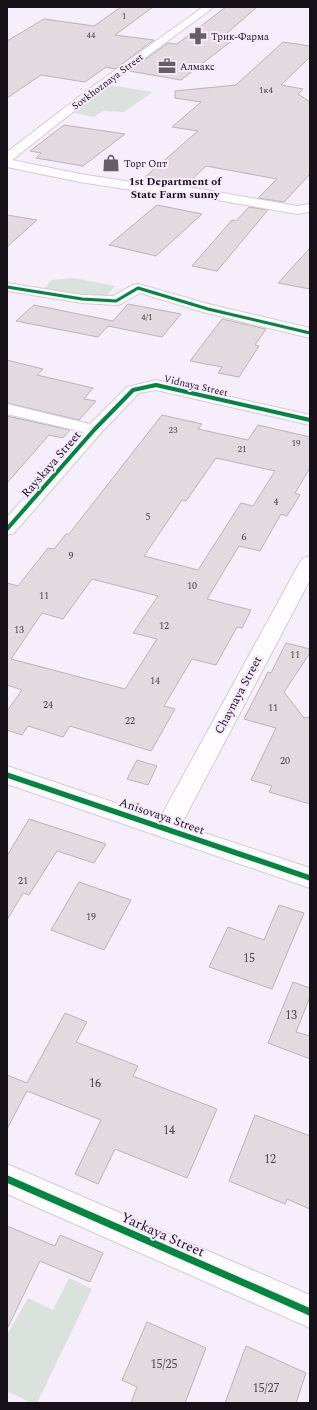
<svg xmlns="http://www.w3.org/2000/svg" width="317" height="1410" viewBox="0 0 317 1410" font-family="Spectral,serif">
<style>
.green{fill:#dbe1dc}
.building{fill:#e2dade;stroke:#bbb3b7;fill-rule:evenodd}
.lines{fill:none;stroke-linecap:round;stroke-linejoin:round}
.minor-casing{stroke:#d2ccd5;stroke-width:2}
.minor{fill:#fefcfe;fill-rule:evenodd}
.cycleway-far3-casing{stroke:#f8eafe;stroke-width:4.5}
.cycleway-far2-casing{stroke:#f8eafe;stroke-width:6}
.cycleway-far1-casing{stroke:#f8eafe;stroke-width:8}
.cycleway-casing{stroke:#f8eafe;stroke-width:10}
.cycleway-far3{stroke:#00873e;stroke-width:3}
.cycleway-far2{stroke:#00873e;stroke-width:4}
.cycleway-far1{stroke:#00873e;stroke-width:5.5}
.cycleway{stroke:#00873e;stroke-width:7}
.labels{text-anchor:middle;stroke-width:4;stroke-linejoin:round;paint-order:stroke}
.far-number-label{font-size:9px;fill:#49434a}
.far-poi-label{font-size:10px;fill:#161118;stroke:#f8eafe;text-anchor:start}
.far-street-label{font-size:10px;fill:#161118;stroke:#f8eafe}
.number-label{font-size:10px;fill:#49434a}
.far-neighbourhood-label{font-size:11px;font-weight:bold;fill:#161118;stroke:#f8eafe}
.street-label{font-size:12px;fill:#161118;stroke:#f8eafe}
.near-number-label{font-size:12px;fill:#49434a}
.near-street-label{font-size:14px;fill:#161118;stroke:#f8eafe}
</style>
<rect width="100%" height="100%" fill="#f6eefa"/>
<!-- green -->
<g class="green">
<path d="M110 85 152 92 124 112 103 111 94 117 70 112Z"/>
<path d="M73 278 115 286 106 296 86 297 43 289 52 280Z"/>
<path d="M69 1278 92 1289 37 1403H31L7 1391V1335L28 1298 53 1310Z"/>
</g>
<!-- building -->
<g class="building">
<path d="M121 7H153L115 35 154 40 115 69 106 67 85 82 41 75 7 98V41L44 19 94 26Z"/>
<path d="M226 7H257L226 34 238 36 181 80 129 71 168 43 177 44Z"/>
<path d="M283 42 310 46V57L281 85 303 89 298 94 310 102V174L284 202 258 198 277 179 206 166 186 185 145 177 198 131 172 127 201 102 175 98V91L236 85Z"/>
<path d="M64 125 125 134 83 166 36 158 41 153 30 151Z"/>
<path d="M157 205 202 214 156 256 109 245Z"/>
<path d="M249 207 268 210 217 271 192 266 232 220 236 221Z"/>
<path d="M7 215 37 220 7 247Z"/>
<path d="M310 248V289L278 283Z"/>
<path d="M128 304 181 314 162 337 108 326 98 337 16 321 34 305 113 321Z"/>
<path d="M222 319 266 329 255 345 259 346 239 377 218 373 222 367 190 361Z"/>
<path d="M7 360 43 369 37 375 93 388 84 399 96 401 79 420 7 403Z"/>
<path d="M162 415 202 424 198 429 248 440 258 425 310 437V468L295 493 300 495 287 516 281 514 260 551 239 546 207 599 251 610 242 628 237 627 216 665 192 659 164 706 175 709 151 751 70 726 63 737 28 726 22 735 7 730V711L22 690 7 685V583L18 586 48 548 54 549 66 534H69ZM216 458 275 471 253 506 241 503 198 570 144 556 182 500 186 501ZM92 579 158 596 133 633 157 639 125 689 11 659 42 613 63 619Z"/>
<path d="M7 416 70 430 63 438 49 435 7 483Z"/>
<path d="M286 643 310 649V653L284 692 304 718 310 717V804L269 792 272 786 251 780 276 728 244 719 268 672 271 673Z"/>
<path d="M137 760 157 766 148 785 127 779Z"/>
<path d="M29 819 106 844 94 863 57 851 29 895 23 893 7 920V856Z"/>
<path d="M79 882 131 900 104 950 51 930Z"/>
<path d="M279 905 304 913 272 989 209 967 228 927 264 940Z"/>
<path d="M293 982 310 988V997L296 1032 310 1036V1059L268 1043Z"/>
<path d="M65 1013 87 1022 76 1042 138 1066 133 1076 217 1109 187 1178 115 1149 98 1184 75 1174 101 1120 27 1091 7 1129V1075L27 1083Z"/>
<path d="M255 1115 310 1136V1209L287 1199 285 1204 229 1181Z"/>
<path d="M7 1226 55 1246 60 1235 103 1253 90 1282 40 1261 7 1329Z"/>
<path d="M147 1322 206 1348 185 1403H131L137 1387 122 1380Z"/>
<path d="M246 1346 306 1373 296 1403H225Z"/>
</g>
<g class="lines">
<!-- minor casing -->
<g class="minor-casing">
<g id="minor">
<path d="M203 7H214L97 93 12 160 80 174 138 183 188 187 297 206 310 204V212L297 214 188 195 138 191 80 182 7 167V152L89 89Z"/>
<path d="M7 283 82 295 113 296 133 285 138 284 212 305 310 328V338L203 312 140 293 121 304 116 305 82 303 7 291Z"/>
<path d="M156 380 310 415V425L156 390 139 393 100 434 14 533 7 535V517L83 432 7 414V404L90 424 127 387Z"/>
<path d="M310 556V580L181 825 310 868V888L7 784V766L160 818 300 562 303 558Z"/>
<path d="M7 1164 310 1295V1328L7 1194Z"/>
</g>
</g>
<!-- minor -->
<use href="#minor" class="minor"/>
<!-- cycleway-far3 casing -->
<g class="cycleway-far3-casing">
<path id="cycleway-far3" d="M7 287 82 299 116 301 138 288 208 309 310 333"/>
</g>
<!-- cycleway-far2 casing -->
<g class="cycleway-far2-casing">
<path id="cycleway-far2" d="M7 529 94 430 133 390 156 385 310 420"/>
</g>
<!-- cycleway-far1 casing -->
<g class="cycleway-far1-casing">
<path id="cycleway-far1" d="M7 775 310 878"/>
</g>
<!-- cycleway casing -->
<g class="cycleway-casing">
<path id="cycleway" d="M7 1179 310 1312"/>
</g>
<!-- cycleway-far3 -->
<use href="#cycleway-far3" class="cycleway-far3"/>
<!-- cycleway-far2 -->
<use href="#cycleway-far2" class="cycleway-far2"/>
<!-- cycleway-far1 -->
<use href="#cycleway-far1" class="cycleway-far1"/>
<!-- cycleway -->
<use href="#cycleway" class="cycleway"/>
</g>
<!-- icons -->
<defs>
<g id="pharmacy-bare" transform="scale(1.38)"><path d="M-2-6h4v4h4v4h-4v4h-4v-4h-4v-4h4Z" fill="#645e67" stroke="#f8eafe" stroke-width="2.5" paint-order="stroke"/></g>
<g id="office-bare" transform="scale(1.38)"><path d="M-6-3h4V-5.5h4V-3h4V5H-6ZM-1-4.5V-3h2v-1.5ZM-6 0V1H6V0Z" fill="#645e67" stroke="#f8eafe" stroke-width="2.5" paint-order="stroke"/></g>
<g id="shop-bare" transform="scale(1.38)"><path d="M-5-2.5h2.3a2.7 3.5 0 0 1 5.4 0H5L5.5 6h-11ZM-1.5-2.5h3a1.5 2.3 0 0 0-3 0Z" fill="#645e67" stroke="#f8eafe" stroke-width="2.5" paint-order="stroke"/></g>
</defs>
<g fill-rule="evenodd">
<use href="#pharmacy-bare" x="198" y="36"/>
<use href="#office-bare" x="167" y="66"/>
<use href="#shop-bare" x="111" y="163"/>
</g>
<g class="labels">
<!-- far-number labels -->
<g class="far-number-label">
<text x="124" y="19">1</text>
<text x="91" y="38">44</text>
<text x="266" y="93">1к4</text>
<text x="147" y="320">4/1</text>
<text x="173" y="433">23</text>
<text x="296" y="446">19</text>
<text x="242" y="452">21</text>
</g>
<!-- far-poi labels -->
<g class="far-poi-label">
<text x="211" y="40">Трик-Фарма</text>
<text x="180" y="70">Алмакс</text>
<text x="124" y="167">Торг Опт</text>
</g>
<!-- far-street labels -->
<g class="far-street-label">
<text transform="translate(107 81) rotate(-37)" y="4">Sovkhoznaya Street</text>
<text transform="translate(196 385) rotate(13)" y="4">Vidnaya Street</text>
</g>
<!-- number labels -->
<g class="number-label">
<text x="276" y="505">4</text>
<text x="148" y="520">5</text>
<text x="244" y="540">6</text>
<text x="71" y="559">9</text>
<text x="192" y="589">10</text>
<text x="44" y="599">11</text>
<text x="164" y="629">12</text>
<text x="19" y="633">13</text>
<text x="295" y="658">11</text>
<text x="155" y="684">14</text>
<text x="48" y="708">24</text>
<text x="273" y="711">11</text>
<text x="130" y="724">22</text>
<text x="285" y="764">20</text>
<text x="23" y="884">21</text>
<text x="91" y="920">19</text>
</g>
<!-- far-neighbourhood labels -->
<g class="far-neighbourhood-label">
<text x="175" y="185">1st Department of<tspan x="175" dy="13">State Farm sunny</tspan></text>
</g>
<!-- street labels -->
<g class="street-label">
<text transform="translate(51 464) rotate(-49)" y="4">Rayskaya Street</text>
<text transform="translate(238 695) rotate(-62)" y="4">Chaynaya Street</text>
<text transform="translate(162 816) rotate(19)" y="4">Anisovaya Street</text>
</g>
<!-- near-number labels -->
<g class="near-number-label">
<text x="249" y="962">15</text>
<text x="291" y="1019">13</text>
<text x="95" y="1087">16</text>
<text x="169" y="1134">14</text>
<text x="270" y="1163">12</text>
<text x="164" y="1368">15/25</text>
<text x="266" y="1392">15/27</text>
</g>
<!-- near-street labels -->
<g class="near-street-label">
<text transform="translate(163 1234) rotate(24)" y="5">Yarkaya Street</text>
</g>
</g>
<!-- border -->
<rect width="317" height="1410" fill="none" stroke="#161118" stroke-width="16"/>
</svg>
